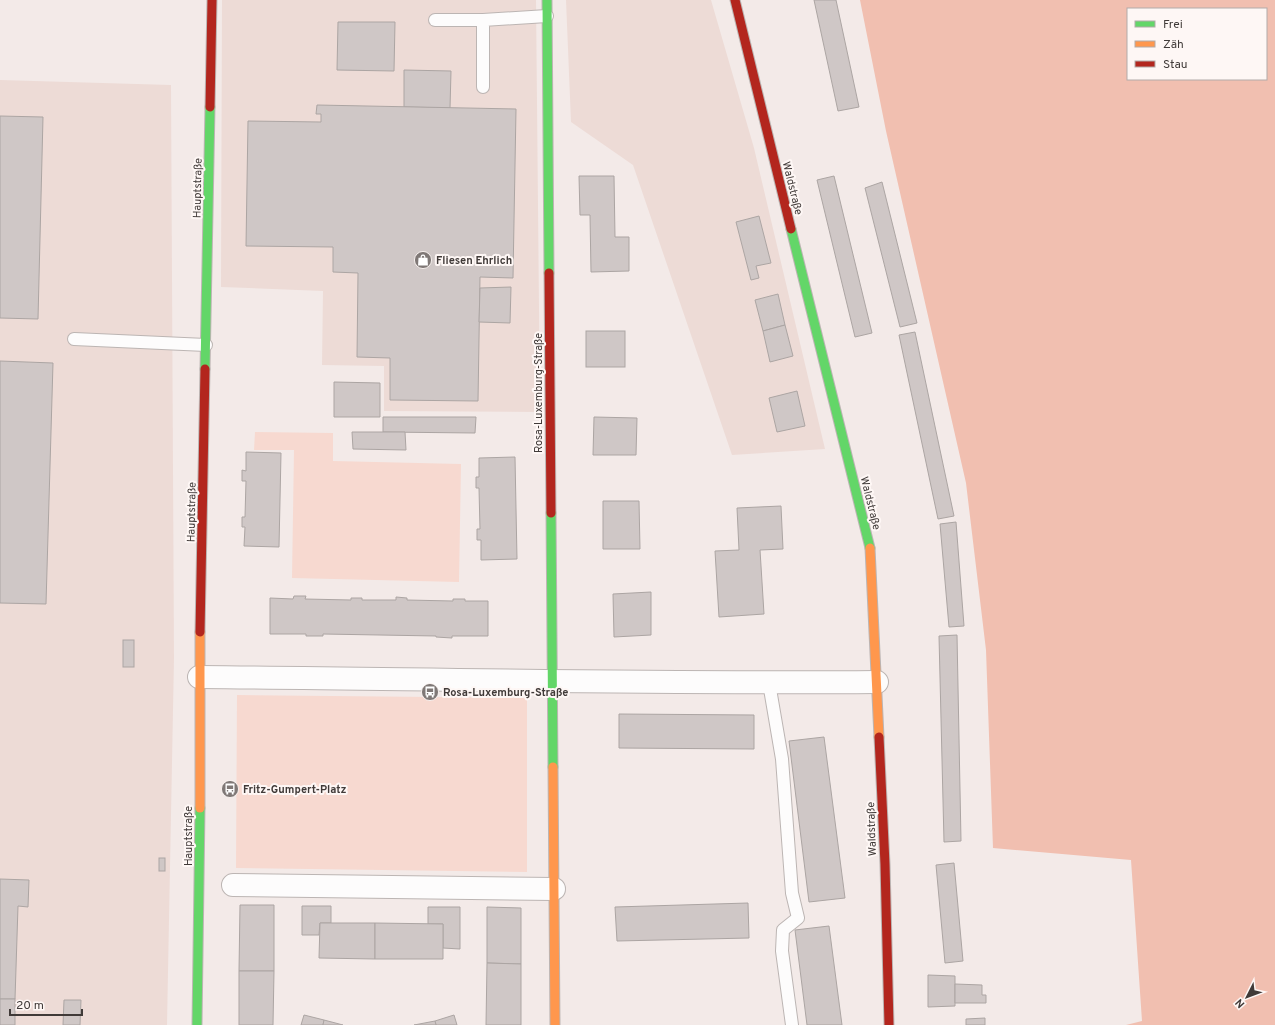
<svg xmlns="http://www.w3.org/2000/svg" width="1275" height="1025" viewBox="0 0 1275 1025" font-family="Overpass,sans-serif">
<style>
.built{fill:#eddbd6}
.green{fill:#f7d9d0}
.forest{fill:#f1bfb0;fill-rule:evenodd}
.building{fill:#cfc7c6;stroke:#aca5a3}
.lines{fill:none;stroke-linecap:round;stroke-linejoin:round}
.lane-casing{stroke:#bcb5b3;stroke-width:14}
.street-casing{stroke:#bcb5b3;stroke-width:24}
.fast-casing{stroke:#bcb5b3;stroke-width:11}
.slow-casing{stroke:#bcb5b3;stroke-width:11}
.jam-casing{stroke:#bcb5b3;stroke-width:11}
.lane{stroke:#fdfcfc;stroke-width:12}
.street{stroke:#fdfcfc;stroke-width:22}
.fast{stroke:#63d668;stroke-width:9}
.slow{stroke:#ff974d;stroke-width:9}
.jam{stroke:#b3261e;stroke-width:9}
.labels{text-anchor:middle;stroke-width:4;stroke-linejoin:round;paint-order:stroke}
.street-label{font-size:11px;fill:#403a38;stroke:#fef7f5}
.poi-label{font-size:11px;font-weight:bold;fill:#403a38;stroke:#fef7f5;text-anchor:start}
</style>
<rect width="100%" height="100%" fill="#f3eae8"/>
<!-- built -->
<g class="built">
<path d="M222 0H536L540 412 384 411V366L322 365 323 291 221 287Z"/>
<path d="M566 0H711L754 148 825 449 732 455 633 165 571 122Z"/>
<path d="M0 80 171 85 174 658 167 1025H0Z"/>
</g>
<!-- green -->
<g class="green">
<path d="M255 432 333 433V461L461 464 459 582 292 578 294 450H254Z"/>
<path d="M237 695 527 698V872L236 868Z"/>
</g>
<!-- forest -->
<path class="forest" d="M860 0H1275V1025H1126L1142 1021 1131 860 993 848 986 650 966 483 886 131ZM1128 9H1266V79H1128Z"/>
<!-- building -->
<g class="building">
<path d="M814 0H836L859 107 838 111Z"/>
<path d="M338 22H395L394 71 337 70Z"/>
<path d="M404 70 451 71 450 108 404 107Z"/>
<path d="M317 105 516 109 513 278 480 277 478 401 390 400V358L357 357 358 273 333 272V247L246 246 248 121 321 122V114H316Z"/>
<path d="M0 116 43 117 38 319 0 318Z"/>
<path d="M579 176H614L615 237H629V271L591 272 590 215H580Z"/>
<path d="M834 176 872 333 855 337 817 180Z"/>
<path d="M882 182 917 323 900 327 865 188Z"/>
<path d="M759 216 771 263 756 266 759 278 751 280 736 222Z"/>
<path d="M511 287 510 323 479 322 480 288Z"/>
<path d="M778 294 785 325 763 331 755 300Z"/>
<path d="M785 325 793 356 770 362 763 331Z"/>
<rect x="586" y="331" width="39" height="36"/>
<path d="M915 332 954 516 938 519 899 335Z"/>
<path d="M0 361 53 363 46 604 0 603Z"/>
<path d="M334 382 380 383V417H334Z"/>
<path d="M797 391 805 426 777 432 769 398Z"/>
<path d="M383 417H476L475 433 383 432Z"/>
<path d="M594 417 637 418 636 455H593Z"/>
<path d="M352 432H405L406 450 353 449Z"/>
<path d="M246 452 281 453 279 547 244 546 245 527H242V517H245L246 481H242V470L246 471Z"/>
<path d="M515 457 517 559 481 560V540H477V529H480L479 488H476V477H479V458Z"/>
<path d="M603 501H639L640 549H603Z"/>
<path d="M781 506 783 549 760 550 764 614 719 617 715 551 739 550 737 508Z"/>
<path d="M956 522 964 626 949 627 940 524Z"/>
<path d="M651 592V635L614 637 613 594Z"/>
<path d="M294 596H306L305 599 351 600V598H362V600H396V597L407 598V600L453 601V599H465V601H488V636H452V638L436 637V636L323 634V636H306V634H270V598L293 599Z"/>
<path d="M957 635 961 841 944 842 939 636Z"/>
<rect x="123" y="640" width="11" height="27"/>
<path d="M619 714 754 715V749L619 748Z"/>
<path d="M824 737 845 898 809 902 789 741Z"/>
<rect x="159" y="858" width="6" height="13"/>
<path d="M954 863 963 961 945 963 936 865Z"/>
<path d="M0 879 29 880 28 907 18 906 15 999H0Z"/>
<path d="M748 903 749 938 617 941 615 907Z"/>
<path d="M240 905H274V971H239Z"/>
<path d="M302 906H331V923H320L319 935H302Z"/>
<path d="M428 907H460V949L443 948V924H428Z"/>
<path d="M487 907 521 908V964L487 963Z"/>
<path d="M320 923H375V959L319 958Z"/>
<path d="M375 923 443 924V959H375Z"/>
<path d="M829 926 842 1025H807L795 930Z"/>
<path d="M487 963 521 964V1025H486Z"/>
<path d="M239 971H274L273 1025H239Z"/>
<path d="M928 975 955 976V1006L928 1007Z"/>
<path d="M955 984 982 985V995H986V1003H955Z"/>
<rect x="0" y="999" width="15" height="26"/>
<path d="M64 1000H81L80 1025H63Z"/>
<path d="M304 1015 324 1020 323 1025H301Z"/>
<path d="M454 1015 457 1025H436L435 1021Z"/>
<path d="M985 1018V1025H966V1019Z"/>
<path d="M324 1020 343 1025H323Z"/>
<path d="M435 1021 436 1025H414Z"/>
</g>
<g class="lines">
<!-- lane casing -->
<g class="lane-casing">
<g id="lane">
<path d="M435 20H483"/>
<path d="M483 87V20L547 16"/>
<path d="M74 339 206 345"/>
<path d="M769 683 782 759 792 893 798 918 783 930 782 951 792 1025"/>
</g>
</g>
<!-- street casing -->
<g class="street-casing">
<g id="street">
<path d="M199 677C426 679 651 684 877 682"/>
<path d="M233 885 554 889"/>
</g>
</g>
<!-- fast casing -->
<g class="fast-casing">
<g id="fast">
<path d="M547 0 549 273"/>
<path d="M791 229 870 548"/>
<path d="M205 369 210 107"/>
<path d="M551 513 553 767"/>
<path d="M197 1025 200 808"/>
</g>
</g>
<!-- slow casing -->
<g class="slow-casing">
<g id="slow">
<path d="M870 548 879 737"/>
<path d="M553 767 555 1025"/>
<path d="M200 808V632"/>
</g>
</g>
<!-- jam casing -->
<g class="jam-casing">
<g id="jam">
<path d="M735 0 791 229"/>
<path d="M210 107 212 0"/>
<path d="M549 273 551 513"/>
<path d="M200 632 205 369"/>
<path d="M879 737 885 864 889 1025"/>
</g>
</g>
<!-- lane -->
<use href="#lane" class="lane"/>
<!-- street -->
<use href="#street" class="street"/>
<!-- fast -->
<use href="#fast" class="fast"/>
<!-- slow -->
<use href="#slow" class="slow"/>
<!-- jam -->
<use href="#jam" class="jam"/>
</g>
<!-- icons -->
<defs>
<g id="shop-disc" transform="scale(0.9)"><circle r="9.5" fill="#7f7876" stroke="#fef7f5"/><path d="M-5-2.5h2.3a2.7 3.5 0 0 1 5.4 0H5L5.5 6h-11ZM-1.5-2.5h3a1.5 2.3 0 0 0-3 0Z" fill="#fff"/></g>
<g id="bus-disc" transform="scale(0.9)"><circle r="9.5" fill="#7f7876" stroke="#fef7f5"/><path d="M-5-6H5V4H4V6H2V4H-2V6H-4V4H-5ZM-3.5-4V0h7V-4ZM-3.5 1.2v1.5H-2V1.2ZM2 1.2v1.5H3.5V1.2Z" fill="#fff"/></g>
</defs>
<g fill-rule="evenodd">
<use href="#shop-disc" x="423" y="260"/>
<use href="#bus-disc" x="430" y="692"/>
<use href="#bus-disc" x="230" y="789"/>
</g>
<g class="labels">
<!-- street labels -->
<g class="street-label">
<text transform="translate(197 188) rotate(-89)" y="4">Hauptstraße</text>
<text transform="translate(793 188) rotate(76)" y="4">Waldstraße</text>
<text transform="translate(538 393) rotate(-90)" y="4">Rosa-Luxemburg-Straße</text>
<text transform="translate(871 503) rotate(76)" y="4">Waldstraße</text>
<text transform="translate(191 512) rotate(-89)" y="4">Hauptstraße</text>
<text transform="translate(871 829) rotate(-92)" y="4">Waldstraße</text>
<text transform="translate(188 836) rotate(-90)" y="4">Hauptstraße</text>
</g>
<!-- poi labels -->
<g class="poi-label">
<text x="436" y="264">Fliesen Ehrlich</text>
<text x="443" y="696">Rosa-Luxemburg-Straße</text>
<text x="243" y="793">Fritz-Gumpert-Platz</text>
</g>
</g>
<!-- legend -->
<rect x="1127" y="8" width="140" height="72" fill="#fef7f5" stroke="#b2aba9"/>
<rect x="1135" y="21" width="20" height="6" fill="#63d668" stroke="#b2aba9"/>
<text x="1163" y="28" font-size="12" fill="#403a38">Frei</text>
<rect x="1135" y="41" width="20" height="6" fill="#ff974d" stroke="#b2aba9"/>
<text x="1163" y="48" font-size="12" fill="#403a38">Zäh</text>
<rect x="1135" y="61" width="20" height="6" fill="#b3261e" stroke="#b2aba9"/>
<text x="1163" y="68" font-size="12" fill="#403a38">Stau</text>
<!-- north arrow -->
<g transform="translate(1247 997) rotate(228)" stroke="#fef7f5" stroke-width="3" paint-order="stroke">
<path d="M0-3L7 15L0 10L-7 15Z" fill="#403a38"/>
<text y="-6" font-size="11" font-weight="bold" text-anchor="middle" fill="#403a38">N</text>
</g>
<!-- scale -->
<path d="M10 1009v6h72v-6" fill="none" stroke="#403a38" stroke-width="2"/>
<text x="16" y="1009" font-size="12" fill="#403a38" stroke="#fef7f5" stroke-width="3" paint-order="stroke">20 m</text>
</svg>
